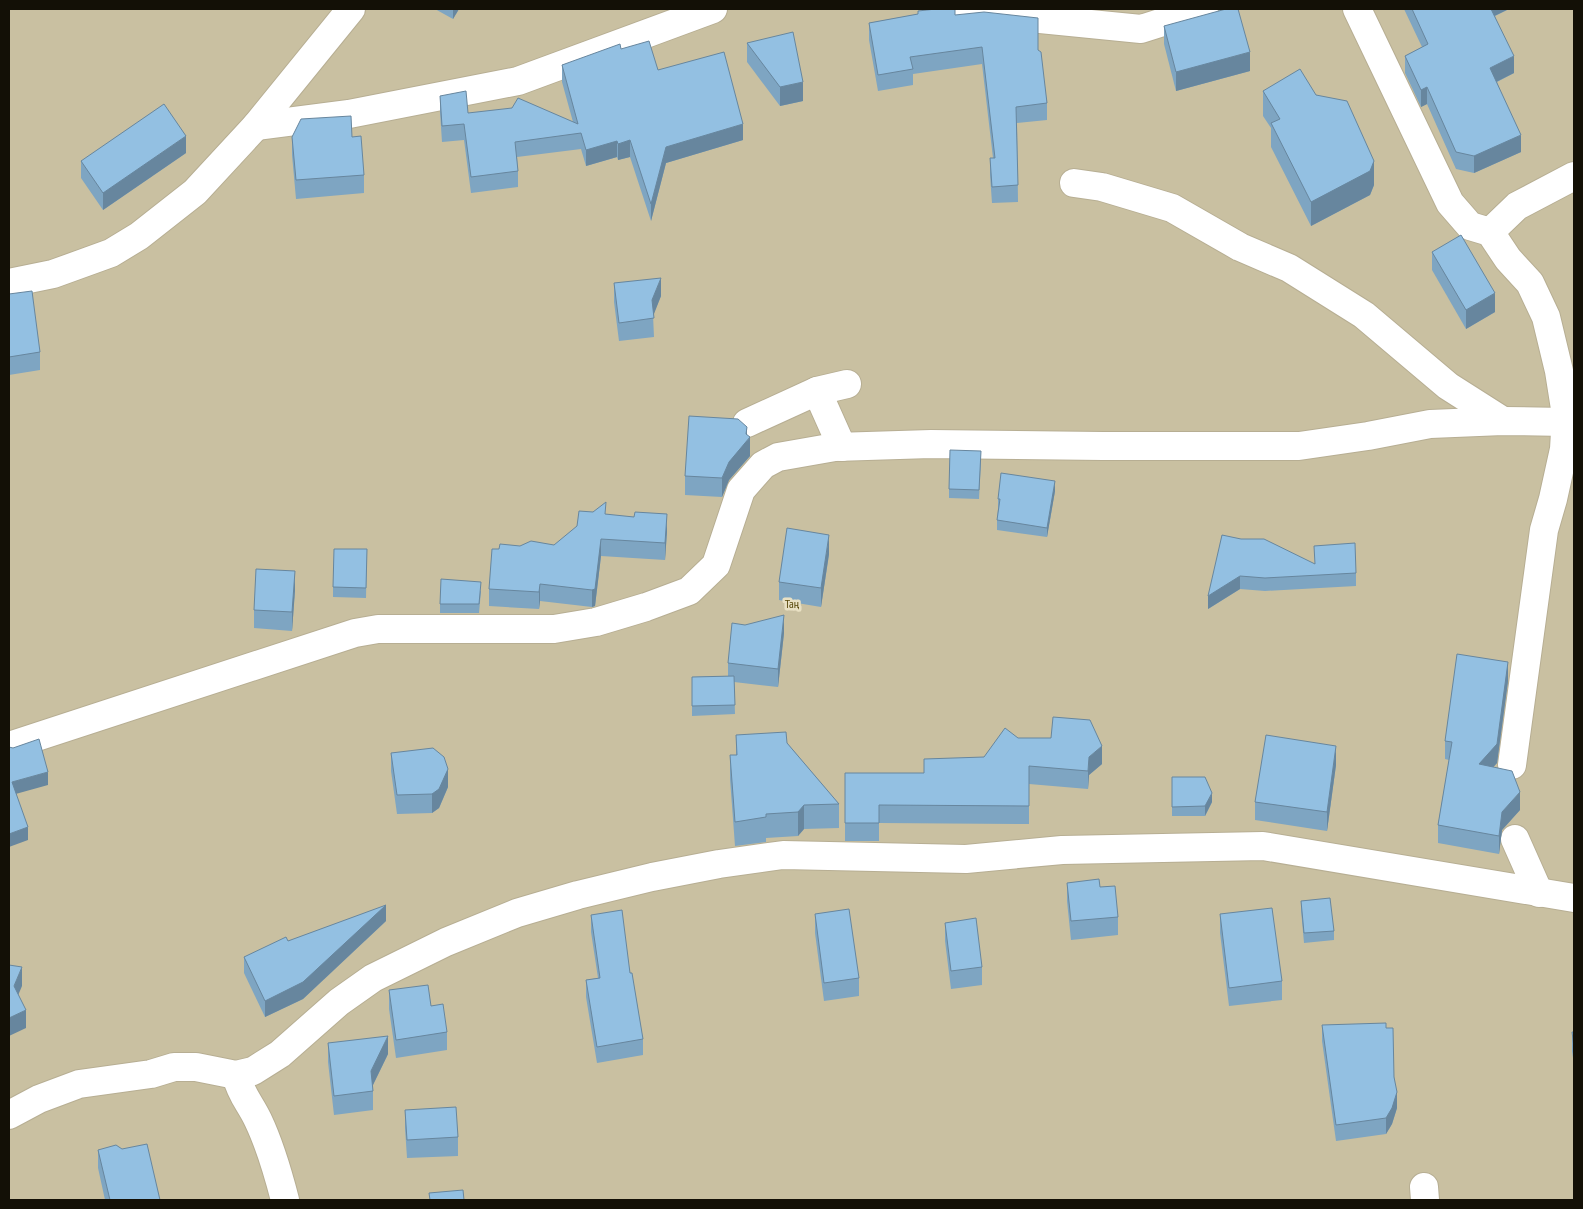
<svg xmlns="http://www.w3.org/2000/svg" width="1583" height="1209" viewBox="0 0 1583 1209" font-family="'PT Sans Narrow',sans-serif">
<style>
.green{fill:#c9c0a1}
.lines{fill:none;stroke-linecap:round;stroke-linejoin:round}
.minor-casing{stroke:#b7ae93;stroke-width:30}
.minor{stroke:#fff;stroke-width:28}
.wall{fill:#7ea5c2}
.shaded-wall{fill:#67869e}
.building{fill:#93c0e2;stroke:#67869e}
.labels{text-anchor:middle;stroke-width:5;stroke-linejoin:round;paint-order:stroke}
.park-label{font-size:12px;fill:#574708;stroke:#e9e1c4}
</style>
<rect width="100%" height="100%" fill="#e9e1c4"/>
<!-- green -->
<rect class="green" x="9" y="9" width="1565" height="1191"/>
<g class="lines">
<!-- minor casing -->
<g class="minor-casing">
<g id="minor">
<path d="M940 9 1141 29 1204 9"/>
<path d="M1357 9 1450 203 1470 226 1490 232 1508 259 1530 283 1546 317 1559 371 1566 415 1564 449 1553 499 1544 530 1512 765"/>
<path d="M256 126 349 114 518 81 713 9"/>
<path d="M1074 183 1102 187 1172 208 1240 247 1289 268 1364 315 1448 386 1503 421"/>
<path d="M1490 232 1517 206 1574 176"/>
<path d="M9 283 53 274 111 253 139 236 195 192 256 126 351 9"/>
<path d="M817 391 842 447"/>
<path d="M747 423 817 391 847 384"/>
<path d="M9 746 355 633 378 629H554L596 622 646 607 689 591 716 565 741 490 763 465 778 457 835 447 931 444 1103 446H1299L1368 436 1430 424 1503 421 1566 422"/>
<path d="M1515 839 1539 893"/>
<path d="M236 1075C241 1095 250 1103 258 1120 270 1145 278 1173 285 1200"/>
<path d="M9 1115 39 1099 79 1084 151 1074 174 1067H196L236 1075 253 1071 280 1054 339 1002 373 978 446 942 517 913 578 895 652 877 719 864 783 855 966 859 1062 850 1263 846 1574 898"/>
<path d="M1424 1187 1425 1200"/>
</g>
</g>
<!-- minor -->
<use href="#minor" class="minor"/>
</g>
<!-- wall -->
<g class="wall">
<path d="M435 9H459L453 19Z"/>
<path d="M1404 9H1509L1495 16 1514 73 1497 82 1521 152 1474 173 1456 169 1427 104 1421 107 1405 73V56L1422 47Z"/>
<path d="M918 11 955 15 1038 50 1047 103V120L1017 123 1018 202 992 203 990 175V158H993L982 64 913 74V85L878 91 869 40V23L918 14Z"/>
<path d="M1164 26 1250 71 1176 91 1164 44Z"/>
<path d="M747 43 803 101 780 106 747 62Z"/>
<path d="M621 49 658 70 743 140 666 163 651 221 630 157 618 160 617 157 586 166 581 149 517 157 518 171V187L471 193 464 140 442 142 440 112V96L468 113 573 122 562 82V65Z"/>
<path d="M1263 91 1316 95 1374 185 1370 195 1311 226 1271 147V128L1263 116Z"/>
<path d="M292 137H352L364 175V193L296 199 292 155Z"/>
<path d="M186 153 103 210 81 178V161Z"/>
<path d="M1432 252 1495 312 1466 329 1432 270Z"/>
<path d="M614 283 661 296 653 315 654 337 619 341 614 302Z"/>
<path d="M9 294 40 352V370L9 375Z"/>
<path d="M747 434 750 456 729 480 722 497 685 495V476Z"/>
<path d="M981 460 979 499 949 498V489Z"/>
<path d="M1055 491 1047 537 997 530V520L998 509V499Z"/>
<path d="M606 514 667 531 665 560 601 556 595 606 592 607 540 601 539 609 489 606V589L499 549 554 545Z"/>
<path d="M1222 535 1314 564 1356 573V586L1265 591 1240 589 1208 609Z"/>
<path d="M367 549 366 598 333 597V587Z"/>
<path d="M829 554 821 607 779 600V582Z"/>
<path d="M295 590 292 631 254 628V610Z"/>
<path d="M481 591 479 613H440V604Z"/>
<path d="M784 633 778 687 734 682 735 714 692 716V677L728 676V663Z"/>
<path d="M1508 681 1497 763 1493 767 1520 810 1502 830 1499 854 1438 843V825L1449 760 1445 759V741Z"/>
<path d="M736 735 787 743 839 804V828L804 829 798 836 766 838V842L735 846 730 779V755H736Z"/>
<path d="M1018 738 1102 764 1089 775 1088 789 1029 784V824L879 823V841H845V773H924L984 757Z"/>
<path d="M391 753 448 787 439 808 432 813 397 814 391 771Z"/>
<path d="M1336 765 1327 831 1255 820V802Z"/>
<path d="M1172 777 1212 802 1205 816H1172Z"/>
<path d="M1067 883 1100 887 1118 917V935L1071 940 1067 901Z"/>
<path d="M1301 901 1334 931V940L1304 943 1301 910Z"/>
<path d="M815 914 859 978V996L824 1001 815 933Z"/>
<path d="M1220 914 1282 981V1000L1229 1006 1220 933Z"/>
<path d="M591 915 630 973 643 1039V1055L597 1063 586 997V980L598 978 591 932Z"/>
<path d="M386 921 303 999 265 1017 244 973V957L288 941Z"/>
<path d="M945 923 982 967V985L951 989 945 941Z"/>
<path d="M389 990 431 1006 447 1032V1050L396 1058 389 1009Z"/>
<path d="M1322 1025 1386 1028 1394 1077 1397 1108 1392 1124 1386 1134 1336 1141 1322 1041Z"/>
<path d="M1572 1032H1574V1065L1572 1051Z"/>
<path d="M328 1043 388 1054 373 1085V1110L334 1115 328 1062Z"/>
<path d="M405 1110 458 1137V1156L407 1158 405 1128Z"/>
<path d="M98 1150 160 1200H105L98 1168Z"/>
</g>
<!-- shaded-wall -->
<g class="shaded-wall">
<path d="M453 9H459L453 19Z"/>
<path d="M1488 9H1509L1488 19Z"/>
<path d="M1250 52V71L1176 91V72Z"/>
<path d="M1514 56V73L1490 85V68Z"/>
<path d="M803 82V101L780 106V87Z"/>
<path d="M1427 87V104L1421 107V90Z"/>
<path d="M743 124V140L666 163 651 221V204L666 147Z"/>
<path d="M1521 135V152L1474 173V156Z"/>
<path d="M186 136V153L103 210V193Z"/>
<path d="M630 140V157L618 160V144Z"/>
<path d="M617 141V157L586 166V150Z"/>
<path d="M1374 161V185L1370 195 1311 226V202Z"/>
<path d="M661 278V296L652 319V300Z"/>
<path d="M1495 293V312L1466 329V310Z"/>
<path d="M747 427V441L750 437V456L729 480 722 497V478L729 462Z"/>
<path d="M1055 481V491L1047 537V528Z"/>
<path d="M667 514V531L665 560V543Z"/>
<path d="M829 535V554L821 607V588Z"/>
<path d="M601 539V556L595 606 592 607V590Z"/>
<path d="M295 571V590L292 631V612Z"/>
<path d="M1240 576V589L1208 609V596Z"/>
<path d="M540 584V601L539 609V592Z"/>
<path d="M784 615V633L778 687V669Z"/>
<path d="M1508 662V681L1497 763 1479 783V764Z"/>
<path d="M1102 746V764L1089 775 1088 789V771L1089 757Z"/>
<path d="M1336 746V765L1327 831V812Z"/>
<path d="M448 769V787L439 808 432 813V794Z"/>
<path d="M48 772V785L12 795V782Z"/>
<path d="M1520 792V810L1502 830 1499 854V836L1502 812Z"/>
<path d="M1212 793V802L1205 816V806Z"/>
<path d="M804 805V829L798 836V812Z"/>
<path d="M28 827V840L9 847V834Z"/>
<path d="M386 905V921L303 999 265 1017V1001Z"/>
<path d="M22 967V986L14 1005V986Z"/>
<path d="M26 1010V1028L9 1036V1018Z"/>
<path d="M388 1036V1054L371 1089V1071Z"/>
<path d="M1397 1092V1108L1392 1124 1386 1134V1118Z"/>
</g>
<!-- building -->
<g class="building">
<path d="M936 9H955V15L984 12 1038 18V50L1041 52 1047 103 1016 107 1018 185 992 187 990 158H995L982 47 910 57 913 69 878 75 869 23 918 14V11Z"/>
<path d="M1226 9H1238L1250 52 1176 72 1164 26Z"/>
<path d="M1412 9H1491L1514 56 1490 68 1521 135 1474 156 1456 152 1427 87 1421 90 1405 56 1428 44Z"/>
<path d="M793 32 803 82 780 87 747 43Z"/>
<path d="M649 41 658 70 724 52 743 124 666 147 651 204 630 140 618 144 617 141 586 150 581 133 515 142 518 171 471 177 464 124 442 126 440 96 466 91 468 113 512 108 518 98 578 124 562 65 620 44 621 49Z"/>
<path d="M1300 69 1316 95 1347 101 1374 161 1370 171 1311 202 1271 123 1280 119 1263 91Z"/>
<path d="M164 104 186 136 103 193 81 161Z"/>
<path d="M351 116 352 137 361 136 364 175 296 180 292 137 301 119Z"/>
<path d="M1461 235 1495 293 1466 310 1432 252Z"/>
<path d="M661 278 652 300 654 318 619 323 614 283Z"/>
<path d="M32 291 40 352 9 357V294Z"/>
<path d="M689 416 738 419 747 427 746 434 750 437 729 462 722 478 685 476Z"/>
<path d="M950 450 981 451 979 490 949 489Z"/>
<path d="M1001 473 1055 481 1047 528 997 520 1000 499H998Z"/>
<path d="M606 502 605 514 634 517 635 512 667 514 665 543 601 539 595 589 592 590 540 584 539 592 489 589 492 549H499L500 544 520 546 531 541 554 545 577 526 579 511 593 512Z"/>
<path d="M787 528 829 535 821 588 779 582Z"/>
<path d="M1222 535 1241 539H1264L1315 564 1314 546 1355 543 1356 573 1265 578 1240 576 1208 596Z"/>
<path d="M334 549H367L366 588 333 587Z"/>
<path d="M256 569 295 571 292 612 254 610Z"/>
<path d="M441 579 481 582 479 604H440Z"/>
<path d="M784 615 778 669 728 663 732 623 745 625Z"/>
<path d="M1457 654 1508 662 1497 744 1479 764 1512 771 1520 792 1502 812 1499 836 1438 825 1452 742 1445 741Z"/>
<path d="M734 676 735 705 692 706V677Z"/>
<path d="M1053 717 1090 720 1102 746 1089 757 1088 771 1029 766V806L879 805V823H845V773H924V759L984 757 1005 728 1018 738H1051Z"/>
<path d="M786 732 787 743 839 804 804 805 798 812 766 814V817L735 822 730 755H737L736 735Z"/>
<path d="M1266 735 1336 746 1327 812 1255 802Z"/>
<path d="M39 739 48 772 12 782 28 827 9 834V747L13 748Z"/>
<path d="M433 748 444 757 448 769 439 789 432 794 397 795 391 753Z"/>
<path d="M1172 777H1205L1212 793 1205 806 1172 807Z"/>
<path d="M1099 879 1100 887 1115 886 1118 917 1071 921 1067 883Z"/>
<path d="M1330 898 1334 931 1304 933 1301 901Z"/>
<path d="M386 905 303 982 265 1001 244 957 286 937 288 941Z"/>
<path d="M1272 908 1282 981 1229 988 1220 914Z"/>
<path d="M849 909 859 978 824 983 815 914Z"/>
<path d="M622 910 630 973H632L643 1039 597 1047 586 980 600 978 591 915Z"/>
<path d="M976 918 982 967 951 971 945 923Z"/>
<path d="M9 965 22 967 14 986 26 1010 9 1018Z"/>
<path d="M428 985 431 1006 443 1004 447 1032 396 1040 389 990Z"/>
<path d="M1386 1023V1028H1393L1394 1077 1397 1092 1392 1108 1386 1118 1336 1125 1322 1025Z"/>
<path d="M1572 1032H1574V1047Z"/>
<path d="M388 1036 371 1071 373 1091 334 1096 328 1043Z"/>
<path d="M456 1107 458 1137 407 1140 405 1110Z"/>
<path d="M147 1144 160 1200H110L98 1150 116 1145 122 1149Z"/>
<path d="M463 1190 464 1200H430L429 1193Z"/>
</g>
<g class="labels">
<!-- park labels -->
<g class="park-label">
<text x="792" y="608">Таң</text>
</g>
</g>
<!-- border -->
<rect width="1583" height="1209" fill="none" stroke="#131006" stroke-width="20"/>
</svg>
